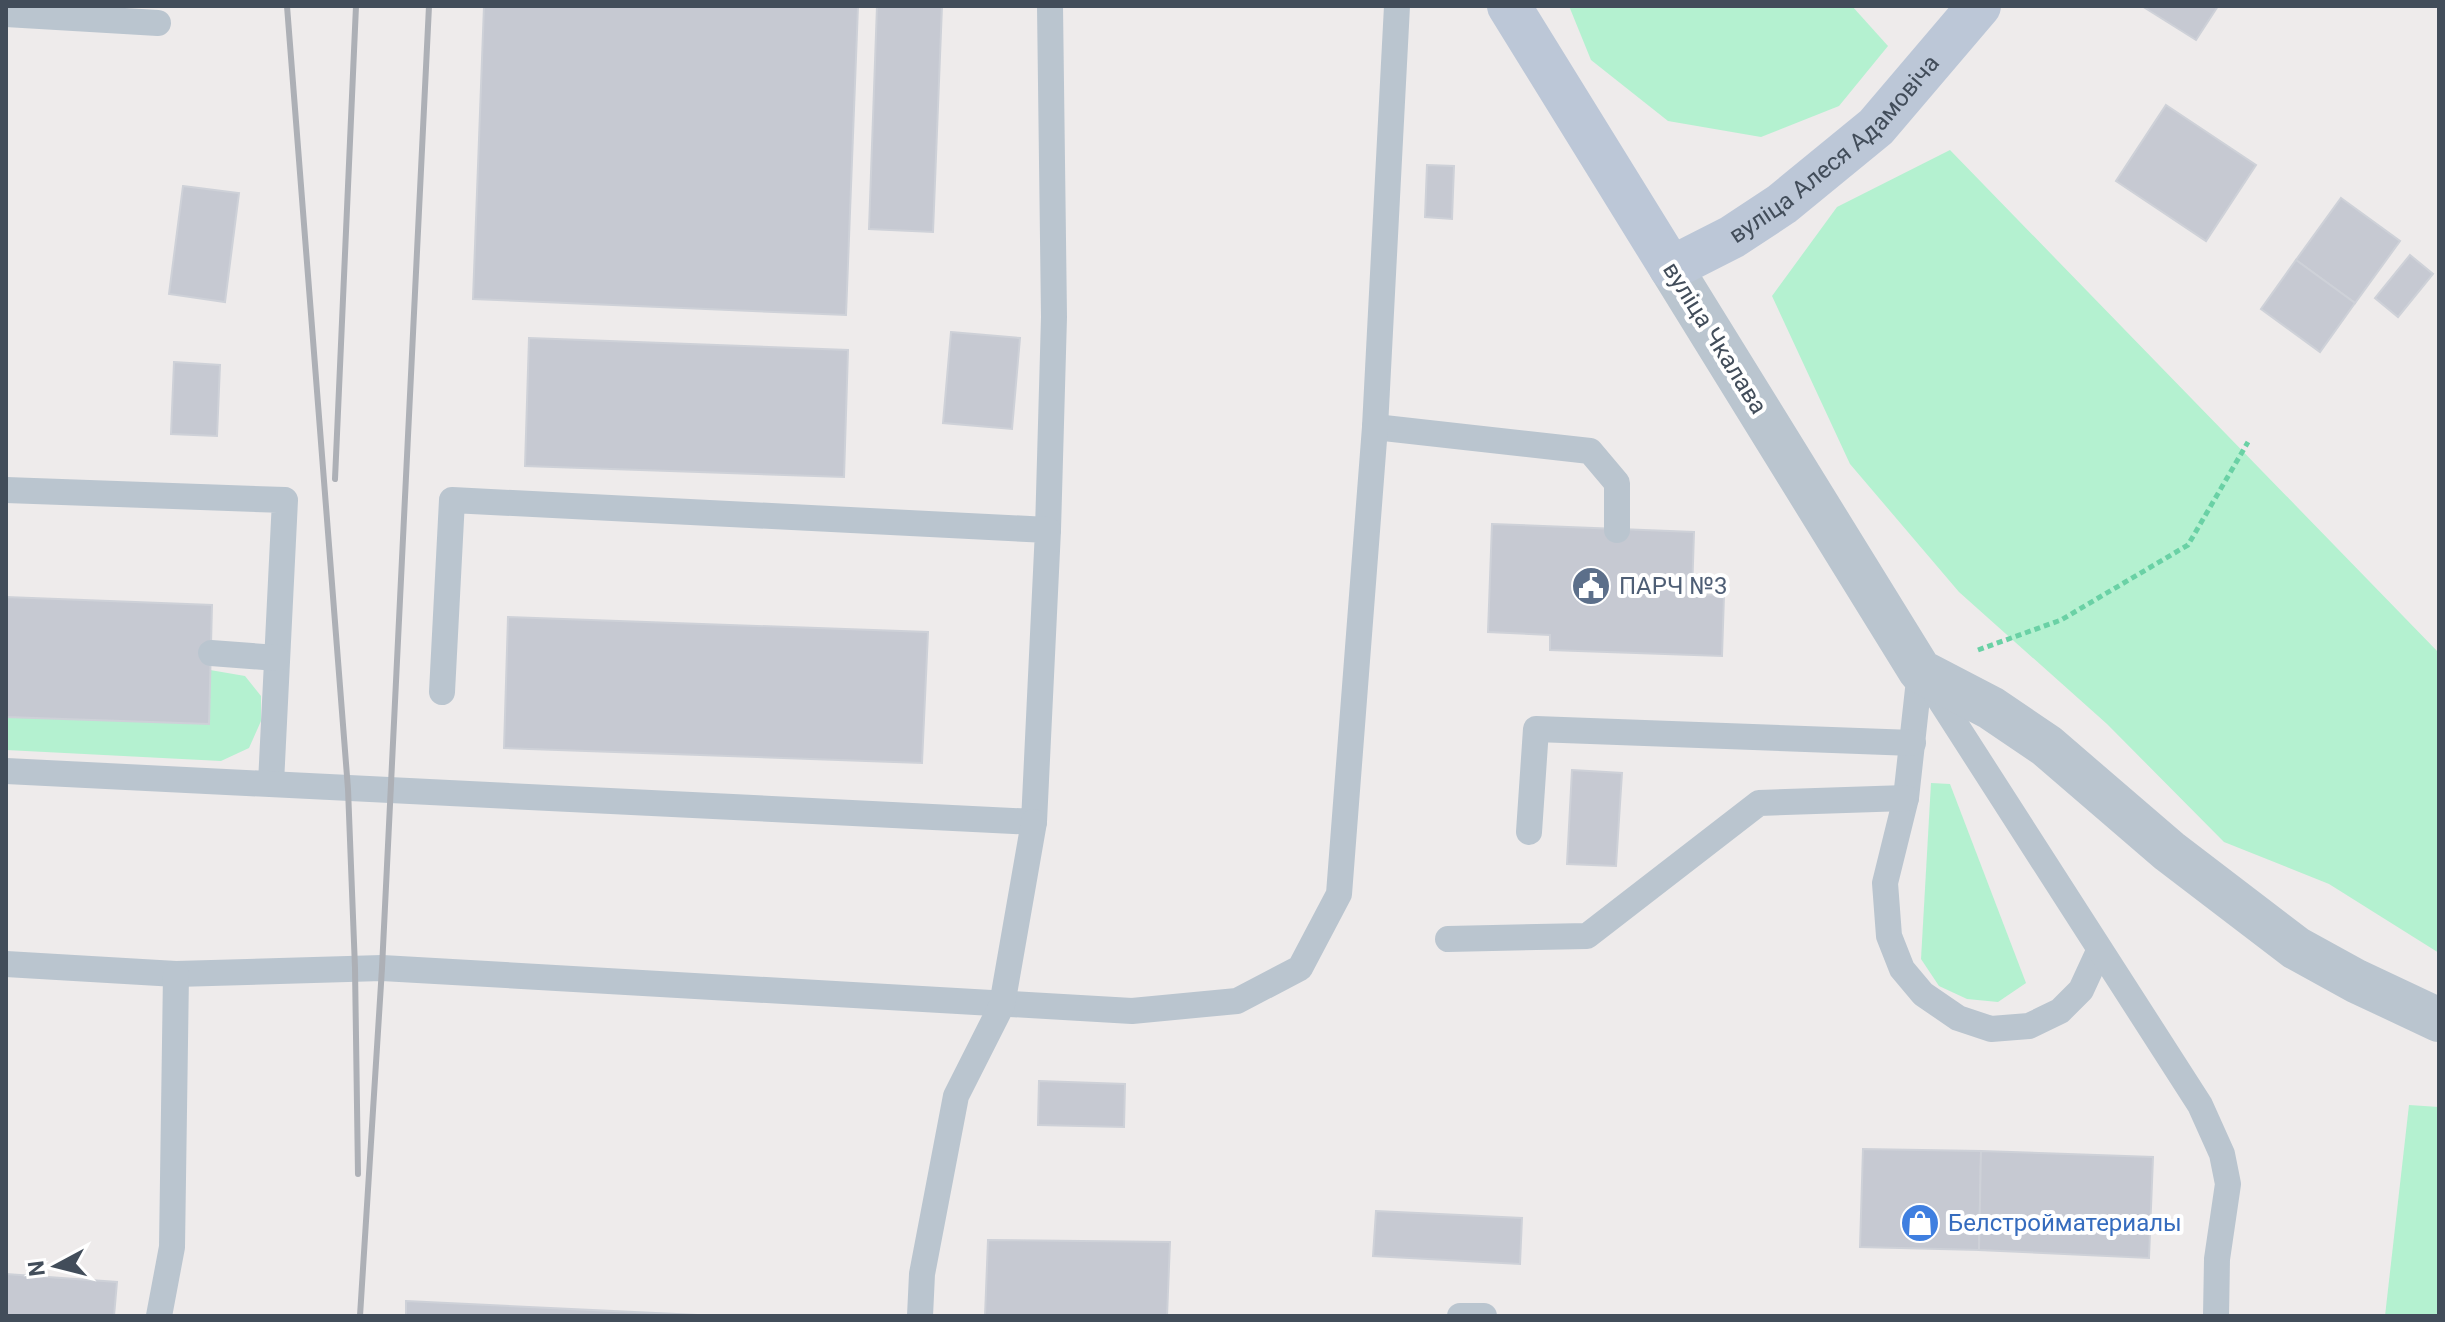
<svg xmlns="http://www.w3.org/2000/svg" width="2445" height="1322" viewBox="0 0 2445 1322" font-family="Roboto,sans-serif">
<style>
.green{fill:#b4f1d0}
.building{fill:#c6c9d2;stroke:#ced1d8;stroke-width:2}
.lines{fill:none;stroke-linecap:round;stroke-linejoin:round}
.path{stroke:#6ad1a5;stroke-width:5;stroke-dasharray:6 4;stroke-linecap:butt}
.lane{stroke:#bac5cf;stroke-width:26}
.street{stroke:#bac5cf;stroke-width:44}
.secondary{stroke:#bcc7d7;stroke-width:44}
.rail{stroke:#adb0b6;stroke-width:6}
.labels{text-anchor:middle;stroke-width:8;stroke-linejoin:round;paint-order:stroke}
.street-label{font-size:24px;fill:#424d5a;stroke:#fff}
.service-label{font-size:24px;fill:#4e5e75;stroke:#fff;text-anchor:start}
.shop-label{font-size:24px;fill:#366cbe;stroke:#fff;text-anchor:start}
</style>
<rect width="100%" height="100%" fill="#eeebeb"/>
<!-- green -->
<g class="green">
<path d="M1569 6H1852L1888 46 1839 106 1761 137 1668 121 1591 60Z"/>
<path d="M1950 150 2439 653V953L2329 884 2224 842 2107 724 1959 592 1850 464 1772 296 1837 207Z"/>
<path d="M210 670 245 676 261 696V721L249 748 221 761 6 750V717L208 724Z"/>
<path d="M1931 783 1950 784 2026 983 1998 1002 1967 999 1939 986 1921 959Z"/>
<path d="M2409 1105 2439 1107V1316H2385Z"/>
</g>
<!-- building -->
<g class="building">
<path d="M484 6H858L846 315 473 299Z"/>
<path d="M877 6H942L933 232 869 229Z"/>
<path d="M2142 6H2218L2196 40Z"/>
<path d="M2166 105 2256 165 2206 241 2116 181Z"/>
<path d="M1427 165 1454 166 1452 219 1425 217Z"/>
<path d="M183 186 239 193 225 302 169 294Z"/>
<path d="M2341 198 2400 241 2355 303 2296 260Z"/>
<path d="M2410 255 2433 274 2398 317 2375 298Z"/>
<path d="M2296 260 2355 303 2320 352 2261 309Z"/>
<path d="M951 332 1020 338 1012 429 943 423Z"/>
<path d="M529 338 848 350 844 477 525 466Z"/>
<path d="M174 362 220 365 217 436 171 434Z"/>
<path d="M1492 524 1694 532 1692 594 1724 595 1722 656 1550 650V635L1488 632Z"/>
<path d="M6 597 212 605 209 724 6 717Z"/>
<path d="M508 617 928 632 922 763 504 748Z"/>
<path d="M1572 770 1622 773 1616 866 1567 864Z"/>
<path d="M1039 1081 1125 1084 1124 1127 1038 1125Z"/>
<path d="M1863 1149 1981 1151 1979 1250 1860 1247Z"/>
<path d="M1981 1151 2153 1157 2149 1258 1979 1250Z"/>
<path d="M1376 1211 1522 1218 1520 1264 1373 1256Z"/>
<path d="M988 1240 1170 1242 1167 1316H985Z"/>
<path d="M6 1274 117 1282 114 1316H6Z"/>
<path d="M406 1301 719 1316H406Z"/>
</g>
<g class="lines">
<!-- path -->
<path class="path" d="M1978 650 2061 620 2188 545 2248 442"/>
<!-- lane -->
<g class="lane">
<path d="M6 14 158 23"/>
<path d="M1375 427 1590 451 1617 483V530"/>
<path d="M6 490 285 500 271 783"/>
<path d="M1048 530 1054 317 1050 6"/>
<path d="M211 653 277 658"/>
<path d="M1920 671 1906 798 1885 883 1889 936 1902 969 1923 994 1958 1018 1991 1029 2029 1026 2060 1011 2081 990 2099 951"/>
<path d="M1927 680 2200 1105 2222 1154 2228 1184 2217 1259 2216 1316"/>
<path d="M6 771 1034 822 1048 530 452 500 442 692"/>
<path d="M1529 832 1536 729 1913 743"/>
<path d="M1448 939 1587 936 1759 803 1906 798"/>
<path d="M6 964 176 974 382 968 1132 1011 1237 1001 1300 968 1339 894 1375 427 1397 6"/>
<path d="M159 1316 172 1247 176 974"/>
<path d="M920 1316 922 1274 956 1096 1002 1005 1034 822"/>
<path d="M1460 1316H1484"/>
</g>
<!-- street -->
<path class="street" d="M1671 268 1920 671 1991 708 2047 746 2169 851 2296 948 2356 981 2439 1020"/>
<!-- secondary -->
<path class="secondary" id="s1" d="M1509 6 1671 268 1732 237 1782 204 1876 127 1979 6"/>
<!-- rail -->
<g class="rail">
<path d="M287 6 348 789 355 968 358 1174"/>
<path d="M335 479 356 6"/>
<path d="M360 1316 382 968 429 6"/>
</g>
</g>
<!-- icons -->
<defs>
<g id="civic-disc" transform="scale(2)"><circle r="9.5" fill="#5c6f8a" stroke="#fff"/><path d="M-.6-6.5H3V-4.5H.6V-3L4-1V1h2V6H-6V1h2V-1L-.6-3ZM-1.2 2.5V6h2.4V2.5Z" fill="#fff"/></g>
<g id="shop-disc" transform="scale(2)"><circle r="9.5" fill="#3f7fe0" stroke="#fff"/><path d="M-5-2.5h2.3a2.7 3.5 0 0 1 5.4 0H5L5.5 6h-11ZM-1.5-2.5h3a1.5 2.3 0 0 0-3 0Z" fill="#fff"/></g>
</defs>
<g fill-rule="evenodd">
<use href="#civic-disc" x="1591" y="586"/>
<use href="#shop-disc" x="1920" y="1223"/>
</g>
<g class="labels">
<!-- street labels -->
<g class="street-label">
<text dy="8" stroke="none"><textPath href="#s1" startOffset="512">вуліца Алеся Адамовіча</textPath></text>
<text transform="translate(1715 338) rotate(58)" y="8">вуліца Чкалава</text>
</g>
<!-- service labels -->
<g class="service-label">
<text x="1619" y="594">ПАРЧ №3</text>
</g>
<!-- shop labels -->
<g class="shop-label">
<text x="1948" y="1231">Белстройматериалы</text>
</g>
</g>
<!-- border -->
<rect width="2445" height="1322" fill="none" stroke="#424d5a" stroke-width="16"/>
<!-- north arrow -->
<g transform="translate(56 1266) rotate(263)" stroke="#ffffff" stroke-width="6" paint-order="stroke">
<path d="M0-6L14 30L0 20L-14 30Z" fill="#424d5a"/>
<text y="-12" font-size="22" font-weight="bold" text-anchor="middle" fill="#424d5a">N</text>
</g>
</svg>
